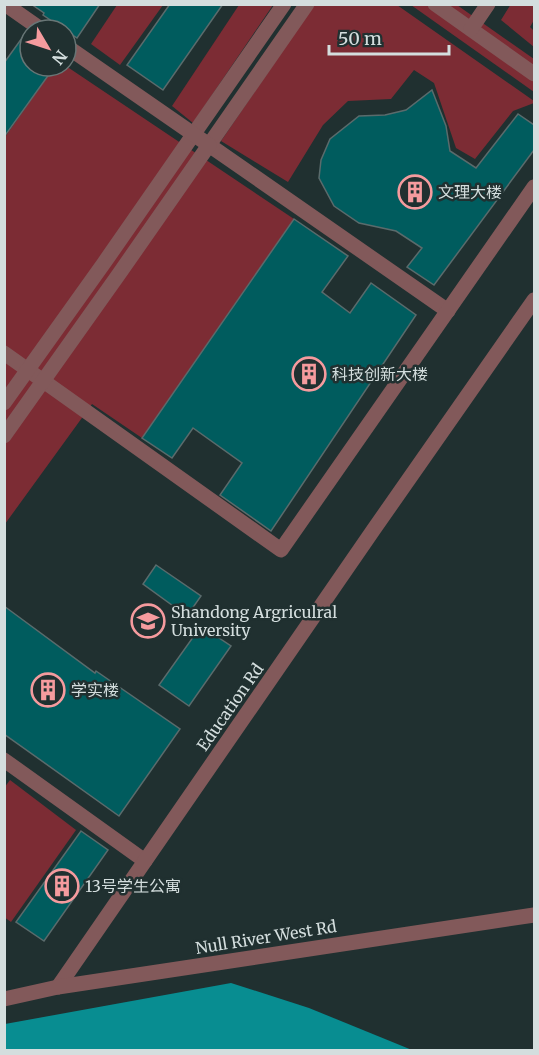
<svg xmlns="http://www.w3.org/2000/svg" width="539" height="1055" viewBox="0 0 539 1055" font-family="Merriweather,'Noto Sans SC',serif">
<style>
.green{fill:#7c2c34}
.water{fill:#088d91}
.building{fill:#005c5e;stroke:#5a6b6c;stroke-width:1.5}
.lines{fill:none;stroke-linecap:round;stroke-linejoin:round}
.minor{stroke:#82595a;stroke-width:15}
.tertiary{stroke:#82595a;stroke-width:15}
.labels{text-anchor:middle;stroke-width:5;stroke-linejoin:round;paint-order:stroke}
.poi-label{font-size:16px;fill:#d4dede;stroke:#203030;text-anchor:start}
.street-label{font-size:16px;fill:#d4dede;stroke:#203030}
</style>
<rect width="100%" height="100%" fill="#203030"/>
<!-- green -->
<g class="green">
<path d="M511 4 534 5V20L530 27 534 31V47L501 20Z"/>
<path d="M117 5H163L120 65 91 44Z"/>
<path d="M239 5H273L193 123 172 106Z"/>
<path d="M314 5H397L534 101V103L513 111 475 159 456 148 434 83 414 70 391 99 348 101 323 125 288 182 221 141Z"/>
<path d="M411 5H457L534 59V92Z"/>
<path d="M55 66H66L294 219 142 438 92 404 5 524 4 347 6 344 4 342 5 137Z"/>
<path d="M10 780 76 830 11 922 4 917V788Z"/>
</g>
<!-- water -->
<path class="water" d="M231 983 309 1008 412 1050H5V1024Z"/>
<!-- building -->
<g class="building">
<path d="M31 4H100L77 38 43 15 44 13Z"/>
<path d="M170 4H223L163 90 127 65Z"/>
<path d="M27 31 30 33V66H55L4 137V63Z"/>
<path d="M432 90 446 126 450 151 476 168 518 114 534 125V150L434 285 407 267 422 248 396 231 359 223 334 206 319 178 321 160 330 139 359 116 385 115 406 110Z"/>
<path d="M294 219 348 256 322 292 350 313 371 283 416 315 271 531 220 495 242 463 193 428 172 458 142 438Z"/>
<path d="M156 565 201 596 187 616 143 584Z"/>
<path d="M4 606 95 673 96 671 180 729 119 816 4 734Z"/>
<path d="M201 626 231 646 189 706 159 685Z"/>
<path d="M81 831 108 850 44 941 16 922Z"/>
</g>
<g class="lines">
<!-- minor -->
<g class="minor">
<path d="M5 4 42 30"/>
<path d="M307 4 209 145 448 311"/>
<path d="M435 4 534 74"/>
<path d="M471 29 488 4"/>
<path d="M4 353 281 550 534 187"/>
<path d="M4 403 104 263 284 4"/>
<path d="M4 436 119 274 209 145 66 46"/>
<path d="M4 760 145 861"/>
</g>
<!-- tertiary -->
<g class="tertiary">
<path d="M58 987 374 529 534 300"/>
<path d="M4 999 58 987 534 915"/>
</g>
</g>
<!-- icons -->
<defs>
<g id="building-ring" transform="scale(1.725)"><circle r="9.5" fill="#203030" stroke="#f59b9e" stroke-width="1.5"/><path d="M-4-6H4V6H1V3H-1V6H-4ZM-2.5-4.3h1.7v1.8h-1.7ZM.8-4.3h1.7v1.8H.8ZM-2.5-1h1.7V.8h-1.7ZM.8-1h1.7V.8H.8Z" fill="#f59b9e"/></g>
<g id="university-ring" transform="scale(1.725)"><circle r="9.5" fill="#203030" stroke="#f59b9e" stroke-width="1.5"/><path d="M0-5L7-2L0 1L-7-2ZM-4 1L0 2.5L4 1V4Q0 6-4 4Z" fill="#f59b9e"/></g>
</defs>
<g fill-rule="evenodd">
<use href="#building-ring" x="415" y="192"/>
<use href="#building-ring" x="309" y="374"/>
<use href="#university-ring" x="148" y="621"/>
<use href="#building-ring" x="48" y="690"/>
<use href="#building-ring" x="62" y="886"/>
</g>
<g class="labels">
<!-- poi labels -->
<g class="poi-label">
<text x="438" y="198">文理大楼</text>
<text x="332" y="380">科技创新大楼</text>
<text x="171" y="618">Shandong Argriculral<tspan x="171" dy="18">University</tspan></text>
<text x="71" y="696">学实楼</text>
<text x="85" y="892">13号学生公寓</text>
</g>
<!-- street labels -->
<g class="street-label">
<text transform="translate(230 707) rotate(-55)" y="6">Education Rd</text>
<text transform="translate(266 937) rotate(-9)" y="6">Null River West Rd</text>
</g>
</g>
<!-- border -->
<rect width="539" height="1055" fill="none" stroke="#d4dede" stroke-width="12"/>
<!-- north arrow -->
<g transform="translate(48 48) rotate(129)"><circle r="28" fill="#203030" stroke="#687676" stroke-width="1.5"/>
<path d="M0-4.5L10 22L0 15L-10 22Z" fill="#f59b9e"/>
<text y="-9" font-size="16" font-weight="bold" text-anchor="middle" fill="#d4dede">N</text>
</g>
<!-- scale -->
<path d="M329 45v9h120v-9" fill="none" stroke="#d4dede" stroke-width="3"/>
<text x="338" y="45" font-size="18" fill="#d4dede" stroke="#203030" stroke-width="4.5" paint-order="stroke">50 m</text>
</svg>
